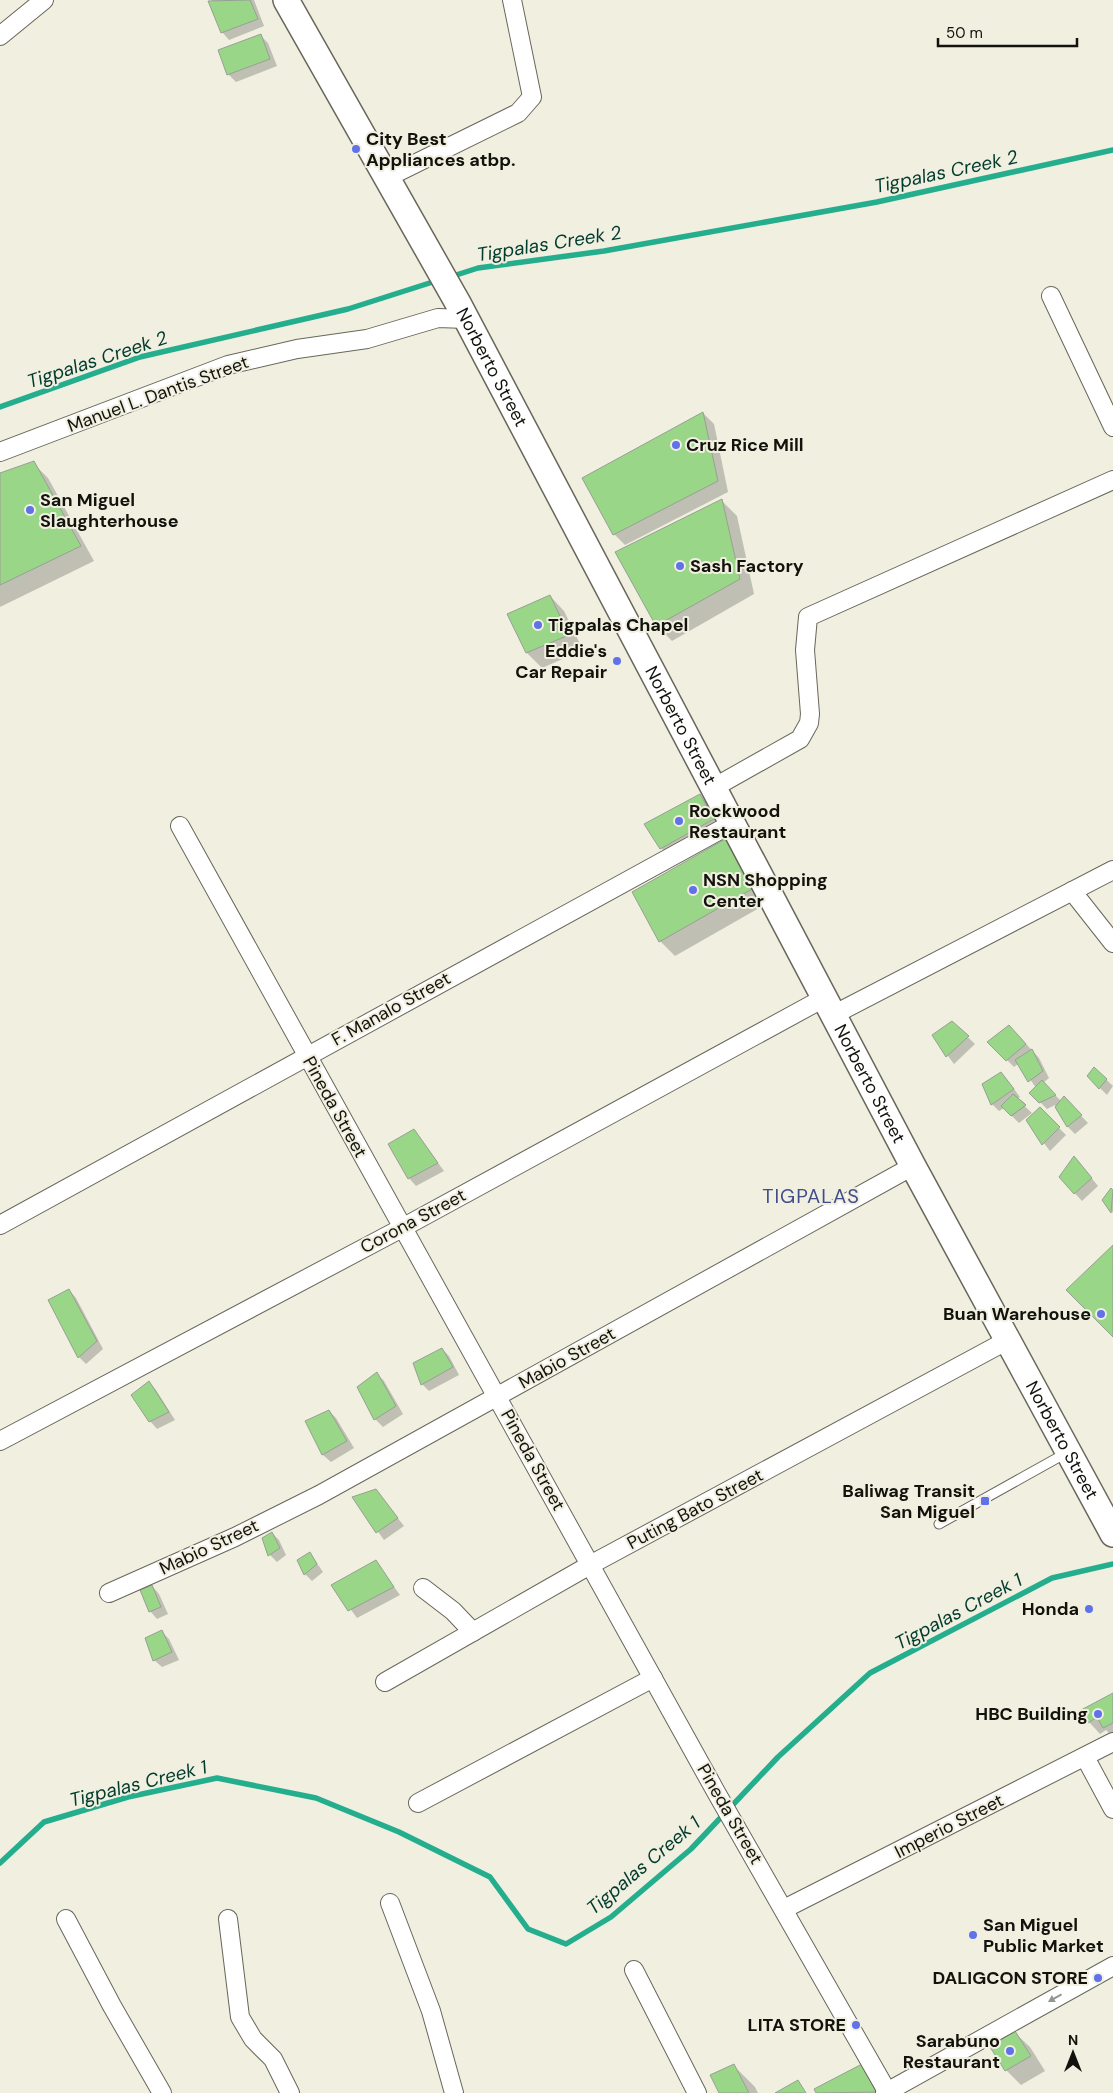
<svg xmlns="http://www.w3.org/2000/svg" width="1113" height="2093" viewBox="0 0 1113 2093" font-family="'DM Sans',sans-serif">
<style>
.shadow{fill:#0003}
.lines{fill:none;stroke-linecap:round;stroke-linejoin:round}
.stream{stroke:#25ae8e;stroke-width:5.5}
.building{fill:#9ad688;stroke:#97a094}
.service-casing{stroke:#68675a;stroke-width:11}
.minor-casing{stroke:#68675a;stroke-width:20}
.secondary-casing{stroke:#68675a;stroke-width:28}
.service{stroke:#fff;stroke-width:9}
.minor{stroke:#fff;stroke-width:18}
.secondary{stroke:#fff;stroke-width:25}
.oneway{fill:#959592}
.poi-dot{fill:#5f72e9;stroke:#f0efe0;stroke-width:2}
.labels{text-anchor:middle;stroke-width:4;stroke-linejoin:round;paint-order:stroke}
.poi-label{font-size:18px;font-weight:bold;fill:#13130d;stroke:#f0efe0;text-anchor:start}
.street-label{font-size:18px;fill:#13130d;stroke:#f0efe0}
.water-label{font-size:19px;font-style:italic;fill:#003b2e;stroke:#f0efe0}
.quarter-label{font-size:20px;letter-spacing:1px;fill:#414d8a;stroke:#f0efe0}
</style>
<rect width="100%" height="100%" fill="#f0efe0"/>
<!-- shadow -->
<g class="shadow">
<path d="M213 0H254L264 26 229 40 222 32 210 1Z"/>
<path d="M260 35 268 43 277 66 236 82 228 74Z"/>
<path d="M703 413 714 424 728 492 625 545 614 534Z"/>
<path d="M33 463 48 478 94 561 0 607V475Z"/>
<path d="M722 501 737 516 754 594 672 641 657 626 617 553Z"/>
<path d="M550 596 564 611 583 650 542 668 527 653 508 615Z"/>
<path d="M699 795 710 806 724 830 672 859 661 848Z"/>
<path d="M727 840 768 903 675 956 660 941Z"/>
<path d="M952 1022 975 1044 954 1064 933 1036Z"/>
<path d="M1017 1034 1039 1058 1049 1078 1043 1083 1061 1101 1064 1098 1088 1123 1075 1134 1068 1127 1055 1105 1047 1109 1031 1093 1036 1088 1019 1063 1014 1067 989 1042Z"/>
<path d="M1094 1068 1113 1086 1107 1095 1100 1088Z"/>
<path d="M1008 1081 1020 1097 1017 1099 1032 1113 1019 1123 1004 1108 999 1111 992 1104Z"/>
<path d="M1040 1109 1066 1135 1050 1151 1027 1121Z"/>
<path d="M414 1130 444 1171 416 1186 409 1178Z"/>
<path d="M1081 1165 1098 1186 1082 1201 1060 1177Z"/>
<path d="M1111 1190 1113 1192V1213L1104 1200Z"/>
<path d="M69 1290 76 1298 103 1349 86 1364 79 1357Z"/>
<path d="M442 1349 449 1356 459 1375 429 1391 422 1384Z"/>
<path d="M377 1374 384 1381 403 1414 383 1427 375 1419 358 1388Z"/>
<path d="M149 1382 156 1390 175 1420 157 1429 150 1421Z"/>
<path d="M329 1411 336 1418 354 1448 331 1462 323 1455 307 1421Z"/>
<path d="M376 1490 404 1526 384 1540 354 1498Z"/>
<path d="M272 1533 279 1540 286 1555 277 1562 270 1555Z"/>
<path d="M310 1553 323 1572 312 1581 305 1574Z"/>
<path d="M376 1562 400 1595 357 1618 333 1585Z"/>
<path d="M152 1586 159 1594 168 1614 157 1619 150 1611Z"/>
<path d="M162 1632 169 1639 179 1660 162 1667 154 1660Z"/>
<path d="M1113 1695V1737L1106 1730 1100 1734 1089 1722Z"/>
<path d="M1015 2033 1030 2047 1045 2071 1021 2085 1006 2070Z"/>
<path d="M733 2065 755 2087 758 2093H720Z"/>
<path d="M861 2065 881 2093H817L816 2090Z"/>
</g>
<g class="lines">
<!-- stream -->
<g class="stream">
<path d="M450 277 478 268 604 251 877 202 1113 150"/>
<path d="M0 407 140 357 348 309 439 280"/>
<path d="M0 1863 44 1822 128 1797 217 1778 316 1798 399 1832 490 1877 528 1929 566 1944 611 1917 691 1849 778 1757 870 1673 1052 1578 1113 1564"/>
</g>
</g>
<!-- building -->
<g class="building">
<path d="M250 0 258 19 221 33 208 1Z"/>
<path d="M261 34 270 59 227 75 218 50Z"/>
<path d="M703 412 718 481 613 535 582 478Z"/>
<path d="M34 461 81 546 0 585V473Z"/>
<path d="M722 499 740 579 656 626 615 552Z"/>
<path d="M550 595 569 635 526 653 507 614Z"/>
<path d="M700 794 714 819 660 849 644 824Z"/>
<path d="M727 838 754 888 659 942 632 892Z"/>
<path d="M952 1021 969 1036 946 1057 932 1035Z"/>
<path d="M1009 1025 1026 1044 1006 1061 987 1042Z"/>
<path d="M1032 1049 1043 1071 1028 1082 1015 1060Z"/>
<path d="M1094 1067 1107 1079 1099 1089 1087 1076Z"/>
<path d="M1001 1072 1014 1089 991 1105 982 1084Z"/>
<path d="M1042 1080 1056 1095 1039 1103 1029 1093Z"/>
<path d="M1013 1094 1026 1105 1011 1116 1001 1106Z"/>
<path d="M1013 1094 1026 1105 1011 1116 1001 1106Z"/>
<path d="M1064 1096 1082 1115 1067 1127 1055 1107Z"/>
<path d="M1040 1107 1060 1127 1042 1145 1026 1120Z"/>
<path d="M414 1129 438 1163 408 1179 388 1144Z"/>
<path d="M1074 1156 1092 1178 1074 1194 1059 1177Z"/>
<path d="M1111 1188 1113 1190 1111 1213 1102 1200Z"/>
<path d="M1113 1245V1337L1066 1290Z"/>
<path d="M69 1289 97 1341 78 1358 48 1300Z"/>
<path d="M442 1348 453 1367 421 1385 413 1363Z"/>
<path d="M377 1372 396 1406 374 1420 357 1387Z"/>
<path d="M149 1381 169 1412 149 1422 131 1395Z"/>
<path d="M329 1410 347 1441 322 1455 305 1421Z"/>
<path d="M376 1489 398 1518 376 1533 352 1497Z"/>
<path d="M272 1532 280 1548 268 1556 262 1538Z"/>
<path d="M310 1552 317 1564 304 1575 297 1560Z"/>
<path d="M376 1560 394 1587 348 1611 331 1585Z"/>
<path d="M152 1585 161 1607 149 1612 140 1590Z"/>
<path d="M162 1630 172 1652 153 1661 145 1638Z"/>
<path d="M1113 1693V1723L1103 1728 1097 1717 1088 1723 1081 1710Z"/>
<path d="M1015 2031 1031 2056 1005 2071 990 2047Z"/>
<path d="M734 2064 749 2093H719L710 2075Z"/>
<path d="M862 2064 876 2092 816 2093 814 2089Z"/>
<path d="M798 2080 806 2093H775Z"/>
</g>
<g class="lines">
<!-- service casing -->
<g class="service-casing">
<path id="service" d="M939 1524 1068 1452"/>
</g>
<!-- minor casing -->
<g class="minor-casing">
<g id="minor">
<path d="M0 36 44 0"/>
<path d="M386 178 518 113 532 97 512 0"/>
<path d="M1051 296 1113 427"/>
<path d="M0 452 228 365 297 349 367 339 438 318 466 319"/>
<path d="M713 788 800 739 809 723 810 714 805 650 808 617 1113 480"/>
<path d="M180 826 716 1792 888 2093"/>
<path d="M1072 891 1113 943"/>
<path d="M833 1015 1113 870"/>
<path d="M0 1225 731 824"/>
<path d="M0 1441 402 1228 824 998"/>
<path d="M423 1588 453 1611 473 1632"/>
<path d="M109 1593 235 1537 319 1495 913 1166"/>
<path d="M385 1682 590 1565 1008 1340"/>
<path d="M1085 1757 1113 1809"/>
<path d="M418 1803 653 1678"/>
<path d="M390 1903 431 2011 454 2093"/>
<path d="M784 1909 1113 1742"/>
<path d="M66 1919 112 2006 162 2093"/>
<path d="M228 1919 240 2017 253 2039 273 2059 290 2093"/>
<path d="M634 1970 697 2093"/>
<path d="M885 2093 1113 1966"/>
</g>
</g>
<!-- secondary casing -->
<g class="secondary-casing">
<g id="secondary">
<path id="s1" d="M286 0 459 305 913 1166 1113 1534"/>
</g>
</g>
<!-- service -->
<use href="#service" class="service"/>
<!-- minor -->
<use href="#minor" class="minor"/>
<!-- secondary -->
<use href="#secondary" class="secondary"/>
</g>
<!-- one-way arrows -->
<defs><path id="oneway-solid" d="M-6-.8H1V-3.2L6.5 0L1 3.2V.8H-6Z" transform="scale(1.25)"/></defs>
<use class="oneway" href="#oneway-solid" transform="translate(1055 1998) rotate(151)"/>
<!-- markers -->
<g class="poi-dot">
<circle cx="356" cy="149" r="5"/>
<circle cx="676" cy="445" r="5"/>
<circle cx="30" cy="510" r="5"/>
<circle cx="680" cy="566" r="5"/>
<circle cx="538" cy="625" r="5"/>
<circle cx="617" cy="661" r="5"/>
<circle cx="679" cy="821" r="5"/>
<circle cx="693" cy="890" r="5"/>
<circle cx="1101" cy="1314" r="5"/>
<rect x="980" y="1496" width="10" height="10" rx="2.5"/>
<circle cx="1089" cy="1609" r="5"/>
<circle cx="1098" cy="1714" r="5"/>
<circle cx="973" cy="1935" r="5"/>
<circle cx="1098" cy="1978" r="5"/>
<circle cx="856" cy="2025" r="5"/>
<circle cx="1010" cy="2051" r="5"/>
</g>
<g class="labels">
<!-- poi labels -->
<g class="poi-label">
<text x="366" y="145">City Best<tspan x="366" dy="21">Appliances atbp.</tspan></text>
<text x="686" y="451">Cruz Rice Mill</text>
<text x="40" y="506">San Miguel<tspan x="40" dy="21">Slaughterhouse</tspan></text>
<text x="690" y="572">Sash Factory</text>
<text x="548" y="631">Tigpalas Chapel</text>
<text x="607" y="657" text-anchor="end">Eddie's<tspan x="607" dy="21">Car Repair</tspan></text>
<text x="689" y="817">Rockwood<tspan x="689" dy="21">Restaurant</tspan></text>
<text x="703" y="886">NSN Shopping<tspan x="703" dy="21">Center</tspan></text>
<text x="1091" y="1320" text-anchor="end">Buan Warehouse</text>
<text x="975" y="1497" text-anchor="end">Baliwag Transit<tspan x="975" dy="21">San Miguel</tspan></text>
<text x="1079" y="1615" text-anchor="end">Honda</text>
<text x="1088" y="1720" text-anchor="end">HBC Building</text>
<text x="983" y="1931">San Miguel<tspan x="983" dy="21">Public Market</tspan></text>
<text x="1088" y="1984" text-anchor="end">DALIGCON STORE</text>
<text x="846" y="2031" text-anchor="end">LITA STORE</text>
<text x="1000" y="2047" text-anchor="end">Sarabuno<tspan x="1000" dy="21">Restaurant</tspan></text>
</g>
<!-- street labels -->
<g class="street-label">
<text dy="6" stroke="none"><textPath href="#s1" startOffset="421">Norberto Street</textPath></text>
<text transform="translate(158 394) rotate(-20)" y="6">Manuel L. Dantis Street</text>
<text dy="6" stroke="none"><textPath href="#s1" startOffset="826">Norberto Street</textPath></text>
<text transform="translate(391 1009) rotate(-29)" y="6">F. Manalo Street</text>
<text dy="6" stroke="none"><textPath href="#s1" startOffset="1231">Norberto Street</textPath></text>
<text transform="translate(335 1107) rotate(61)" y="6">Pineda Street</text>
<text transform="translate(413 1221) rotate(-28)" y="6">Corona Street</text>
<text transform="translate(567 1358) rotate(-29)" y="6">Mabio Street</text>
<text dy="6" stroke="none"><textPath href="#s1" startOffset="1636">Norberto Street</textPath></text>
<text transform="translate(533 1460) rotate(61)" y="6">Pineda Street</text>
<text transform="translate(695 1509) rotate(-28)" y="6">Puting Bato Street</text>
<text transform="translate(209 1547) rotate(-25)" y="6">Mabio Street</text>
<text transform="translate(730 1814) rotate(60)" y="6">Pineda Street</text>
<text transform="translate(949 1826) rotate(-27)" y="6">Imperio Street</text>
</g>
<!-- water labels -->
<g class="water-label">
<text transform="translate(946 171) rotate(-12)" y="7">Tigpalas Creek 2</text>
<text transform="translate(549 243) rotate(-9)" y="7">Tigpalas Creek 2</text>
<text transform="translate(97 359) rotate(-18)" y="7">Tigpalas Creek 2</text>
<text transform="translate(958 1611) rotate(-28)" y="7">Tigpalas Creek 1</text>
<text transform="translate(138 1783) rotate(-14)" y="7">Tigpalas Creek 1</text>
<text transform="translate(643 1865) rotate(-40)" y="7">Tigpalas Creek 1</text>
</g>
<!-- quarter labels -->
<g class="quarter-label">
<text x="811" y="1203">TIGPALAS</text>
</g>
</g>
<!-- north arrow -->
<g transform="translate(1073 2053)" stroke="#f0efe0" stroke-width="4" paint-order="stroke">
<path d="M0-4L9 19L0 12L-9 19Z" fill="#13130d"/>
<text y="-8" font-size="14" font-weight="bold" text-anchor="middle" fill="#13130d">N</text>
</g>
<!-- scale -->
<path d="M938 38v8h139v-8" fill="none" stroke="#13130d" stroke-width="2.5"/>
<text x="946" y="38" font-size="15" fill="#13130d" stroke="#f0efe0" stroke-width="4" paint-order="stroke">50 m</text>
</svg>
